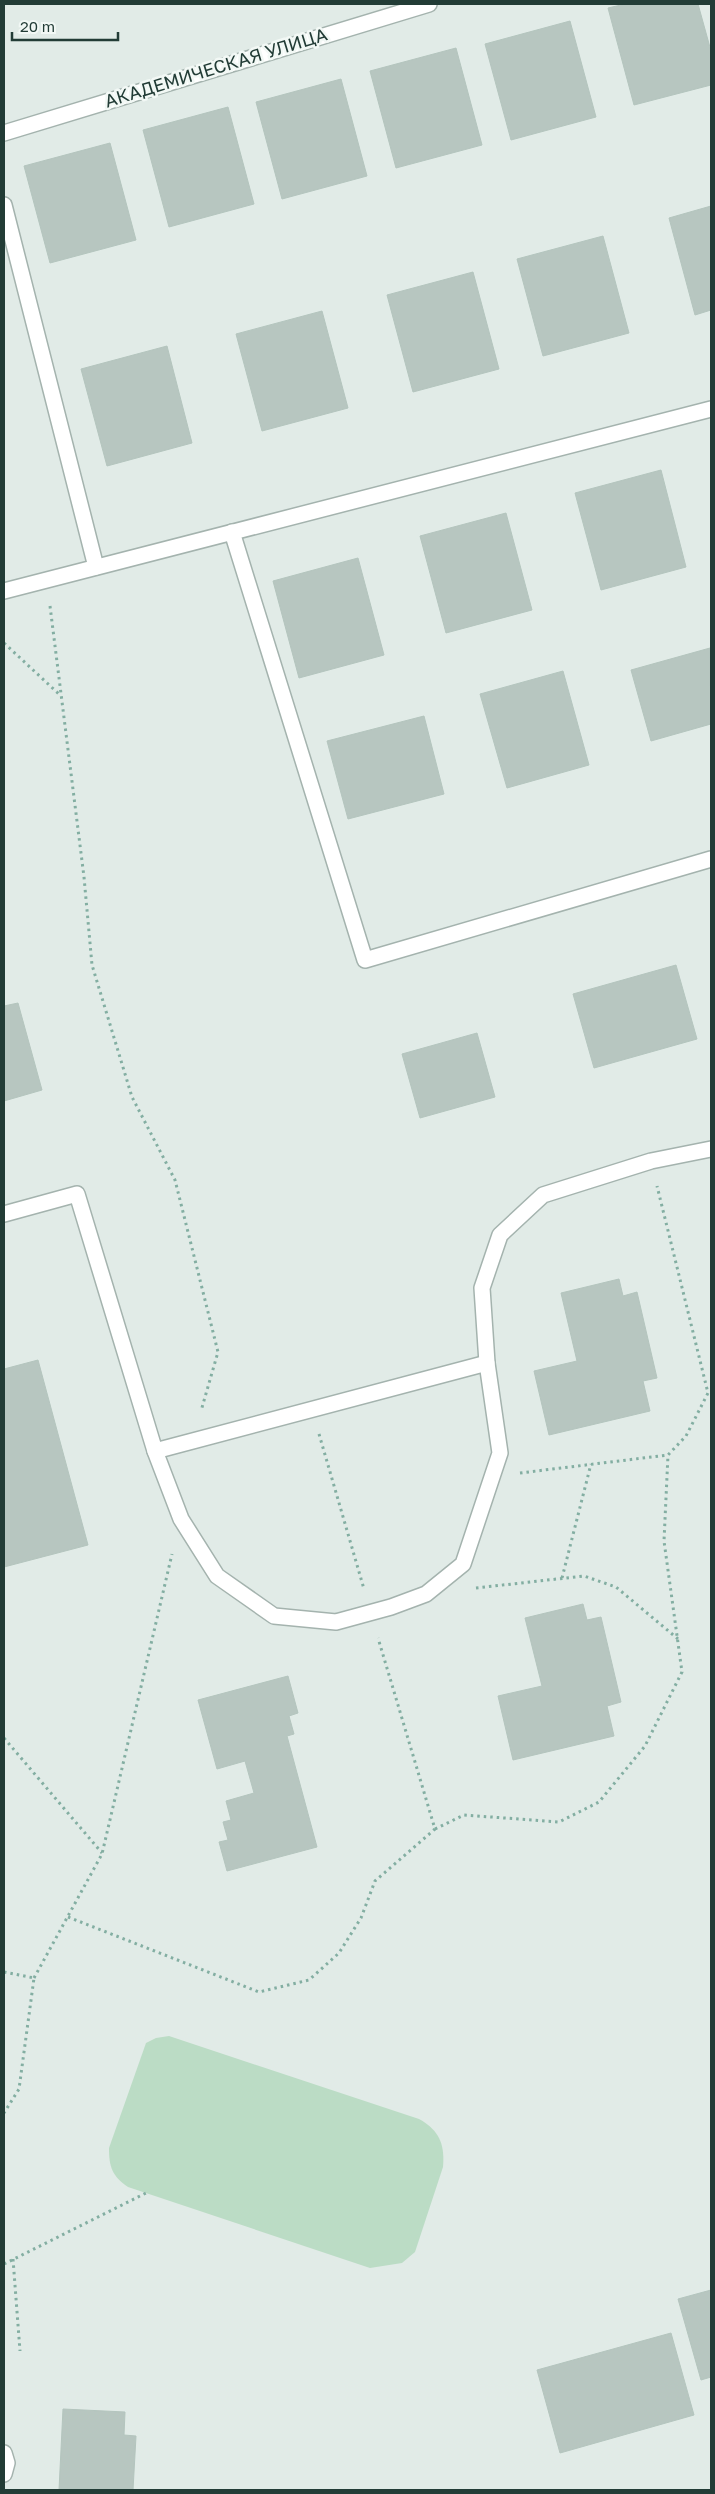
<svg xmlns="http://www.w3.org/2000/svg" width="715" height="2494" viewBox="0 0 715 2494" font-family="'Golos Text',sans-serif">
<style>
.green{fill:#bbdcc5}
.building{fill:#b7c6c0;stroke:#b4c5be}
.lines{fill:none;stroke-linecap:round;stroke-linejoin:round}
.service-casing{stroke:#a4b3ae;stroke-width:18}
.minor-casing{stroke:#a4b3ae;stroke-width:18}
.path{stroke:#83aea2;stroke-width:3;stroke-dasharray:2.5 4;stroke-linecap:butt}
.service{stroke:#fff;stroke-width:15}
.minor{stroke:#fff;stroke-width:15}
.labels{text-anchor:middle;stroke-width:5;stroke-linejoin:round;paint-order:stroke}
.street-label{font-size:18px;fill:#223c36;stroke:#f2f8f5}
</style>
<rect width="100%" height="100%" fill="#e1ebe7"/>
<!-- green -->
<path class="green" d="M169 2036 419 2119C439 2130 445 2144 443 2167L415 2252 402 2263 370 2268 128 2187C112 2176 109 2167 109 2148L146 2043 156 2038Z"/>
<!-- building -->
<g class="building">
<path d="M625 4H698L711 51V85L634 105 608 8Z"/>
<path d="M570 21 596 117 511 140 485 44Z"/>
<path d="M456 48 482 145 396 168 370 71Z"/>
<path d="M341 79 367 176 282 199 256 102Z"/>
<path d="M228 107 254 204 169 227 143 130Z"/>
<path d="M110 143 136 240 50 263 24 166Z"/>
<path d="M711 206V310L695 315 669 218Z"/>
<path d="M603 236 629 333 543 356 517 259Z"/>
<path d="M473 272 499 369 413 392 387 295Z"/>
<path d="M322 311 348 408 262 431 236 334Z"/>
<path d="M167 346 192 443 107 466 81 369Z"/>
<path d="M661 470 686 567 601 590 575 493Z"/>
<path d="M506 513 532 610 446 633 420 536Z"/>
<path d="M358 558 384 655 299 678 273 581Z"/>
<path d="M710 648 711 724 651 741 631 670Z"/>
<path d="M563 671 589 765 507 788 480 694Z"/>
<path d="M424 716 444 794 348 819 327 741Z"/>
<path d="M676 965 697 1039 594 1068 573 994Z"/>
<path d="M18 1003 42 1090 4 1101V1006Z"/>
<path d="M477 1033 495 1097 420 1118 402 1054Z"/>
<path d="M619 1279 623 1296 637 1292 657 1378 643 1381 650 1411 549 1435 534 1371 577 1361 561 1293Z"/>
<path d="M38 1360 88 1545 4 1567V1369Z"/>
<path d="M583 1604 587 1620 601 1617 621 1702 607 1706 614 1736 513 1760 498 1696 542 1686 525 1618Z"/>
<path d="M288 1676 298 1713 289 1716 294 1734 287 1736 317 1847 227 1871 219 1842 228 1840 223 1822 231 1820 226 1801 254 1793 245 1761 217 1769 198 1700Z"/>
<path d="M711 2290V2377L701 2380 678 2299Z"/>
<path d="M671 2333 694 2415 560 2453 537 2370Z"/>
<path d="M63 2409 125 2412 124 2435 136 2436 133 2490H59Z"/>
</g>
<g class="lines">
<!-- service casing -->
<g class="service-casing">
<g id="service">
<path d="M232 532 365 960 711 859"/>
<path d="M4 1214 77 1194 155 1451 181 1519 217 1576 274 1616 336 1622 391 1607 426 1594 463 1564 500 1453 487 1363 482 1288 500 1235 543 1195 651 1161 711 1149"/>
<path d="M155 1451 487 1363"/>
<path d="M4 2453 7 2463 4 2474"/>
</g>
</g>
<!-- minor casing -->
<g class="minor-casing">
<g id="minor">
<path d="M4 133 429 4"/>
<path d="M4 205 96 567"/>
<path d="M4 591 711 409"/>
</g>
</g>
<!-- path -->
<g class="path">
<path d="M50 606 84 877 92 965 132 1097 175 1180 218 1352 201 1411"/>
<path d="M4 643 60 695"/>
<path d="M319 1434 364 1589"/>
<path d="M520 1473 668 1455"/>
<path d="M562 1578 591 1464"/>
<path d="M476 1588 584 1576 616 1587 678 1639"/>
<path d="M4 1738 102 1853"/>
<path d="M435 1829 464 1815 559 1822 599 1802 645 1746 682 1672 664 1541 668 1455 686 1436 708 1393 657 1186"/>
<path d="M68 1917 259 1992 309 1980 339 1953 361 1918 375 1881 435 1829 378 1638"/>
<path d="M4 1972 34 1978 19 2089 4 2113"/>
<path d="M34 1978 102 1854 172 1554"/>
<path d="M13 2259 20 2351"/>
<path d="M4 2264 146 2193"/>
</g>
<!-- service -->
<use href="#service" class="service"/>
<!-- minor -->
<use href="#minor" class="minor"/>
</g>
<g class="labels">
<!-- street labels -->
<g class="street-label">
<text transform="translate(216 68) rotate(-17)" y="6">АКАДЕМИЧЕСКАЯ УЛИЦА</text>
</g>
</g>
<!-- border -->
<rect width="715" height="2494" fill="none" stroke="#223c36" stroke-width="10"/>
<!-- scale -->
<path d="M12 32v8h106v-8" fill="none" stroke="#223c36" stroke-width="2.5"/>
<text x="20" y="32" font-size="15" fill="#223c36" stroke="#f2f8f5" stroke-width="4" paint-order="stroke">20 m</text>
</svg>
